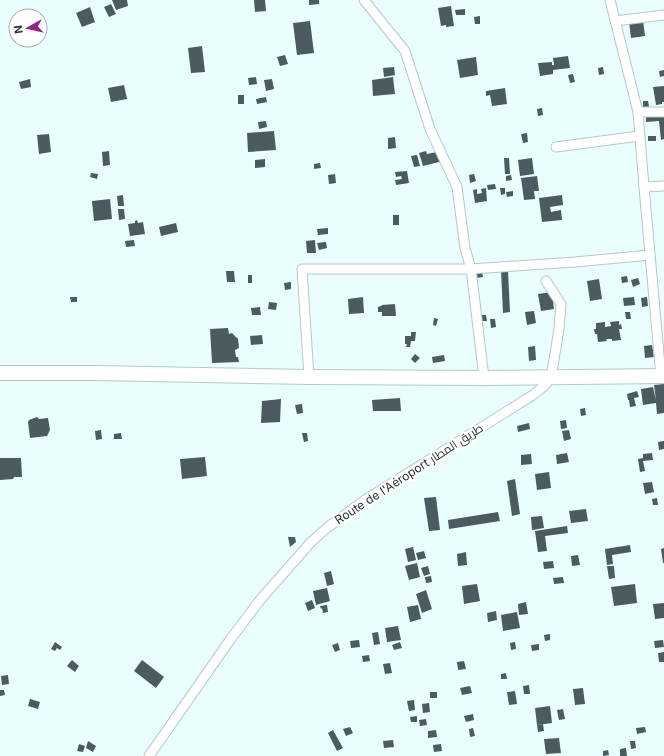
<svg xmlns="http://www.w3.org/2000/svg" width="664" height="756" viewBox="0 0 664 756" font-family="Inter,Cairo,sans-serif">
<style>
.building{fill:#4b5b60}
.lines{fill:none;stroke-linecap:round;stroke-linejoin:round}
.street-casing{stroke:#b5c8c7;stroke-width:11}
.primary-casing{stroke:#b5c8c7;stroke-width:16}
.street{stroke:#fff;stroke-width:9}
.primary{stroke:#fff;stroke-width:14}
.labels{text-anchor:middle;stroke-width:4;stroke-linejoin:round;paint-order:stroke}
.street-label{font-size:12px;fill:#293131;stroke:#fff}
</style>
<rect width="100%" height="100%" fill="#eafffd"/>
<!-- building -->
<g class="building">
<path d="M112 0H127L128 6 116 10Z"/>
<path d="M254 0H265L266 11 255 12Z"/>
<path d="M309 0H319V4L309 5Z"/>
<path d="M111 4 116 14 109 17 104 7Z"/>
<path d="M451 6 454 26 446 27V25L441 26 438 8Z"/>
<path d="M90 7 95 22 82 27 76 13Z"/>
<path d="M465 9V15H456L455 10Z"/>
<path d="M480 16V24H475L474 17Z"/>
<path d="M643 20 645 36 631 38 629 22Z"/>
<path d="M310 21 314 53 297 55 293 23Z"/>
<path d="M202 46 205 72 191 73 188 48Z"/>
<path d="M285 55 288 64 280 66 277 57Z"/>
<path d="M568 56 570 68 553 70V74L540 76 538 63 552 62V65H554L553 58Z"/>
<path d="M476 57 478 75 460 78 457 60Z"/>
<path d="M394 67 395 75 384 77 383 68Z"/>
<path d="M603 67 604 74 599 75 598 68Z"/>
<path d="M664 70V76L660 77 659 71Z"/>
<path d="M573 74 575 82 570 83 568 75Z"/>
<path d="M256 77 257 84 249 85 248 78Z"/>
<path d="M393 77 395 94 373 96 372 80Z"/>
<path d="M30 79 31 87 21 89 19 82Z"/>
<path d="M272 79 274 89 266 91 264 80Z"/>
<path d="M124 85 127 99 111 102 108 88Z"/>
<path d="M664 86V102H662V104L656 105 653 87Z"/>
<path d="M505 88 507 104 492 106 490 95 486 96V91Z"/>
<rect x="238" y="95" width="6" height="9"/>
<path d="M266 97 267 102 257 104 256 99Z"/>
<path d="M643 101H648L649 107 643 108Z"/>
<path d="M542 108 543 115 538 116 537 109Z"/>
<path d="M658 116V117L664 116V139L661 140 659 121 646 122V117Z"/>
<path d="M266 121 267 127 259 129 258 122Z"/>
<path d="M274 131 276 150 248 152 247 133Z"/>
<path d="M527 133 528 142 523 143 521 134Z"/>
<path d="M49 134 51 152 39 154 37 135Z"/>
<rect x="648" y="136" width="8" height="5"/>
<path d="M395 137 396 148 388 149V138Z"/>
<path d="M109 151 110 165 103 166 102 152Z"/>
<path d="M426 151 427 154 442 151V164L439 162 423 166 419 153Z"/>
<path d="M417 155 420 166 414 167 411 156Z"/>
<path d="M504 158H509L510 174H505Z"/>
<path d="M532 158 534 174 520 176 518 160Z"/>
<path d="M265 159V167L255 168V160Z"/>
<path d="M320 163 321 168 314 169V164Z"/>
<path d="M407 171 409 183 396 185 395 180 402 179 401 176 396 177 395 172Z"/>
<path d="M91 173 98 174 97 179 90 177Z"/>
<path d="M335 174 336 183 329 184 328 175Z"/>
<path d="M474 174 476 181 470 183 469 175Z"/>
<path d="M511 175 512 180 506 181V176Z"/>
<path d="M537 176 539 191H534L535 199 524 200 521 178Z"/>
<path d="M495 184 496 189 488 190 487 185Z"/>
<path d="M486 188 487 201 475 203 473 190 477 189V194L482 193 481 189Z"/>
<path d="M500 188H505V194L501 195Z"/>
<path d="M513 191V196L507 197 506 192Z"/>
<path d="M123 195 124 206H118L117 196Z"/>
<path d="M562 195 563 205 550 207 551 212 561 210 562 220 542 222 539 198Z"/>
<path d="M110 199 112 219 94 221 92 201Z"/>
<path d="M118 209H124L125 219 119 220Z"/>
<rect x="393" y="215" width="6" height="10"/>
<path d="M137 220 138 223 143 222 145 234 130 236 128 224 135 223V221Z"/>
<path d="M176 223 178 232 161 236 159 227Z"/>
<path d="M328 228V234L318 235 317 229Z"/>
<path d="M134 240 135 246 126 247 125 241Z"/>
<path d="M315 240 316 253H307L306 241Z"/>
<path d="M326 242 327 248 319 250 317 243Z"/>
<path d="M226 271H234L235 282H227Z"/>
<path d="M501 271H508L510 312 503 313Z"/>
<path d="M482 272 483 277 476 278 475 273Z"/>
<rect x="248" y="275" width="4" height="8"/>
<path d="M627 276 628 282 622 283 621 277Z"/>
<path d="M638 278 640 284 633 287 631 280Z"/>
<path d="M599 279 602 299 590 301 587 281Z"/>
<path d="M291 282V289L285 290 284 283Z"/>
<path d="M552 292 554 309 541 311 538 294Z"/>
<path d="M70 297H77V302H71Z"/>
<path d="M363 297 364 313 349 314 348 299Z"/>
<path d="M634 297 635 305 624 306 623 298Z"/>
<path d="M647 297 648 306 642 307 641 298Z"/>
<path d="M269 302 277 303 276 310 268 309Z"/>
<path d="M395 304 396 316H382V312H378V307L381 306 382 305Z"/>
<path d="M260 307 261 315H252L251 308Z"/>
<path d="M534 311 536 323 527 325 525 312Z"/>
<path d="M625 312H630L631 319H626Z"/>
<path d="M481 315H486L487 321H482Z"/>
<path d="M434 318 438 319 436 326 433 325Z"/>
<path d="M490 319H495L496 327 491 328Z"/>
<path d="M619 321V325L621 324 622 329H619L621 340 612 341V339H606L607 341 598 342 597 334H595L594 329H596V323L605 322V327L611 326 610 322Z"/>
<path d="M228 328 229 334 232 333 238 339 239 348 235 350 236 357H238L239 362 212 363 210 329Z"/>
<path d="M411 332H416L415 341H411L410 347H406L407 344H405V336H411Z"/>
<path d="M262 335 263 344 251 345 250 336Z"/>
<path d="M652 345 654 357 645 358 644 346Z"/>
<path d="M535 346 536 360 529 361 528 347Z"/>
<path d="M415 354 420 358 415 363 411 359Z"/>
<path d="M444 355 445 361 433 363 432 357Z"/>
<path d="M664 384V413L657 414 656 403 643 405 641 389 653 387 656 400 654 385Z"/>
<path d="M637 391 639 397 634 398 636 406 630 407 629 400H628L627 394Z"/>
<path d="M400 398 401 411H373L372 400Z"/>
<path d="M281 399 280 422 261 423 262 401Z"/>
<path d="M302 404 303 413 297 414 295 405Z"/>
<path d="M585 408 586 415 581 416 580 409Z"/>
<path d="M37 417 39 419 48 418 50 430 47 436 30 438 28 422 29 420Z"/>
<path d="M566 420 567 428 561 429 560 421Z"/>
<path d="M529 423 530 429 518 432 517 426Z"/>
<path d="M101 430 102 439 96 440 95 431Z"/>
<path d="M569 430 571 439 564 441 562 431Z"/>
<path d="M121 433 122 439H114V434Z"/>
<path d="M302 433H307L308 441 304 442Z"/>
<path d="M664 441V449L659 450 658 442Z"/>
<path d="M567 453 569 462 557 464 556 455Z"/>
<path d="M652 453 653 460 643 461 645 471 640 472 638 459 643 458V454Z"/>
<path d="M531 454 532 464 521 465V455Z"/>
<path d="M205 457 207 476 182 479 180 459Z"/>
<path d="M0 458H21L22 477H14L13 479 0 480Z"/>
<path d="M549 472 551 488 537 490 535 474Z"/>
<path d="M515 479 520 514 512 516 507 481Z"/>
<path d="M652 482 654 492 645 494 643 483Z"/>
<path d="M436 497 440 530 429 531 424 498Z"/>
<path d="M657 498 658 505H653L652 499Z"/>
<path d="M586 509 588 521 571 523 569 511Z"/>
<path d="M498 512 500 521 449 529 448 520Z"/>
<path d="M542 516 544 528 532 530 531 517Z"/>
<path d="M567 526 568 533 545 536 547 551 538 552 535 531Z"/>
<path d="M288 537H295L296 542 290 547Z"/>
<path d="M630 545 631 552 612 555 613 564 607 565 605 549Z"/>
<path d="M413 547 416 560 408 562 405 549Z"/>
<path d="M664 548V563H663L661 549Z"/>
<path d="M424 551 426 558 418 560 416 553Z"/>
<path d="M466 552 467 565 458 566 457 554Z"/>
<path d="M578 555 580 565 572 566 571 556Z"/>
<path d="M553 561 554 568 544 569 543 562Z"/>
<path d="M417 563 420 577 409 580 405 566Z"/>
<path d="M428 566 430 574 424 576 421 568Z"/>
<path d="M607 566H614L615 578 609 579Z"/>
<path d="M331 571 334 584 327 586 324 573Z"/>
<path d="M431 576 432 582 426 583 425 577Z"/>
<path d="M563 577 564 583 554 584 553 578Z"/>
<path d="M477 584 480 601 464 604 462 586Z"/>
<path d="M635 584 637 603 614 606 611 587Z"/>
<path d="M327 588 330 601 316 605 313 591Z"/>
<path d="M426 590 432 609 422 613 416 594Z"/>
<path d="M312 600 315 608 308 611 305 603Z"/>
<path d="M526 602 528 614 519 615 518 604Z"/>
<path d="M664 603V618L655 619 653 604Z"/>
<path d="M327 605 328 612 323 613 322 608 321 609 320 606Z"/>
<path d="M418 605 421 619 410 622 407 607Z"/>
<path d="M496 611 497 620 488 622 487 613Z"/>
<path d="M517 612 520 628 503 631 501 615Z"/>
<path d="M398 626 401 640 387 642 385 628Z"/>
<path d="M378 632 380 644 374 645 372 633Z"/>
<path d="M550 634V640L545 641 544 635Z"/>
<path d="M359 640 360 647 351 648 350 641Z"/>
<path d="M663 640 664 647 655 648 654 641Z"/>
<path d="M55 642 62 647 60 650 57 648 55 651 51 649Z"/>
<path d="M400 642 402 648 394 650 392 645Z"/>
<path d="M515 642 516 649 511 650 510 643Z"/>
<path d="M338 643 340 650 335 652 332 645Z"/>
<path d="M539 644V650L532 651 531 645Z"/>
<path d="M664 652V662H659L658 653Z"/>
<path d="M369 655 370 661 363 662 362 656Z"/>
<path d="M72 660 79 666 75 672 67 666Z"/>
<path d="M142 660 164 677 156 688 134 671Z"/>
<path d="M464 661 466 669 458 670 457 662Z"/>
<path d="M390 663 392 673 385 674 383 664Z"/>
<path d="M506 673 507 679H501V674Z"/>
<path d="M8 675 9 684 2 685 1 676Z"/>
<path d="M529 685 530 694H524L523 686Z"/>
<path d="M470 686 472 693 462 695 460 688Z"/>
<path d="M583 688 585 704 575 705 573 689Z"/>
<path d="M0 690H4L5 695 0 696Z"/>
<path d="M515 691 517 704 509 705 507 692Z"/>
<rect x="430" y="692" width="7" height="6"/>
<path d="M30 699 40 702 38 709 28 706Z"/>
<path d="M414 700 415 710 409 711 407 701Z"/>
<path d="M429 703 430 712 423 713 422 704Z"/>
<path d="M550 706 552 723 537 725 535 708Z"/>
<path d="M563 709 565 719 559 720 557 710Z"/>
<path d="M473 714 474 720 466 722 464 716Z"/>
<path d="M417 716V722H411L410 717Z"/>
<path d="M426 719 427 725 420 726 419 720Z"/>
<path d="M543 724 544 731 538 732 537 725Z"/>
<path d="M350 727 353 733 346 736 343 729Z"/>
<path d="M645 727 646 732 637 734 636 728Z"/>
<path d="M473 728 475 736 470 737 469 729Z"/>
<path d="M333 730 343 748 337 751 328 733Z"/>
<path d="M436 730 437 737 428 738V731Z"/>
<path d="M559 738 561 753 546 754 544 739Z"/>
<path d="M393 740 394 747 384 748 383 741Z"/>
<path d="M88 741 96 746 93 752 86 748Z"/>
<path d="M630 741H635L636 748 631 749Z"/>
<path d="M79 744 85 746 83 752 77 751Z"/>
<path d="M441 744 442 751 434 752 433 745Z"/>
<path d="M626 748 627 756H620V749Z"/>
<path d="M608 750 609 755 603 756V751Z"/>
</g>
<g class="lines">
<!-- street casing -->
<g class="street-casing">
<g id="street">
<path d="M364 0 405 51 430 129 457 187 465 248 471 269 484 378"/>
<path d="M610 0 638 112 644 187 661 377"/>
<path d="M615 21 664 15"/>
<path d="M638 112H664"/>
<path d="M556 147 639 136"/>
<path d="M644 187 664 186"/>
<path d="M309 377 302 269H471L575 262 650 255"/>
<path d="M149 756 230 640 260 600 311 542 328 527 365 500 533 395 543 387 551 378 559 329 561 304 546 281"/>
</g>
</g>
<!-- primary casing -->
<g class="primary-casing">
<path id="primary" d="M0 373H95L309 377 484 378 664 376"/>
</g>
<!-- street -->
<use href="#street" class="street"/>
<!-- primary -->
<use href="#primary" class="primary"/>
</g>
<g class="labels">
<!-- street labels -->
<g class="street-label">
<text transform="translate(409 474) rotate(-33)" y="4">Route de l'Aéroport طريق المطار</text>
</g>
</g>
<!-- north arrow -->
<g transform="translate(28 28) rotate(262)"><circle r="19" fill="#ffffff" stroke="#a9adad"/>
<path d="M0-3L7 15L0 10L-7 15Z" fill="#932384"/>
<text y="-6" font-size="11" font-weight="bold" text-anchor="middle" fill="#293131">N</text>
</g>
</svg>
